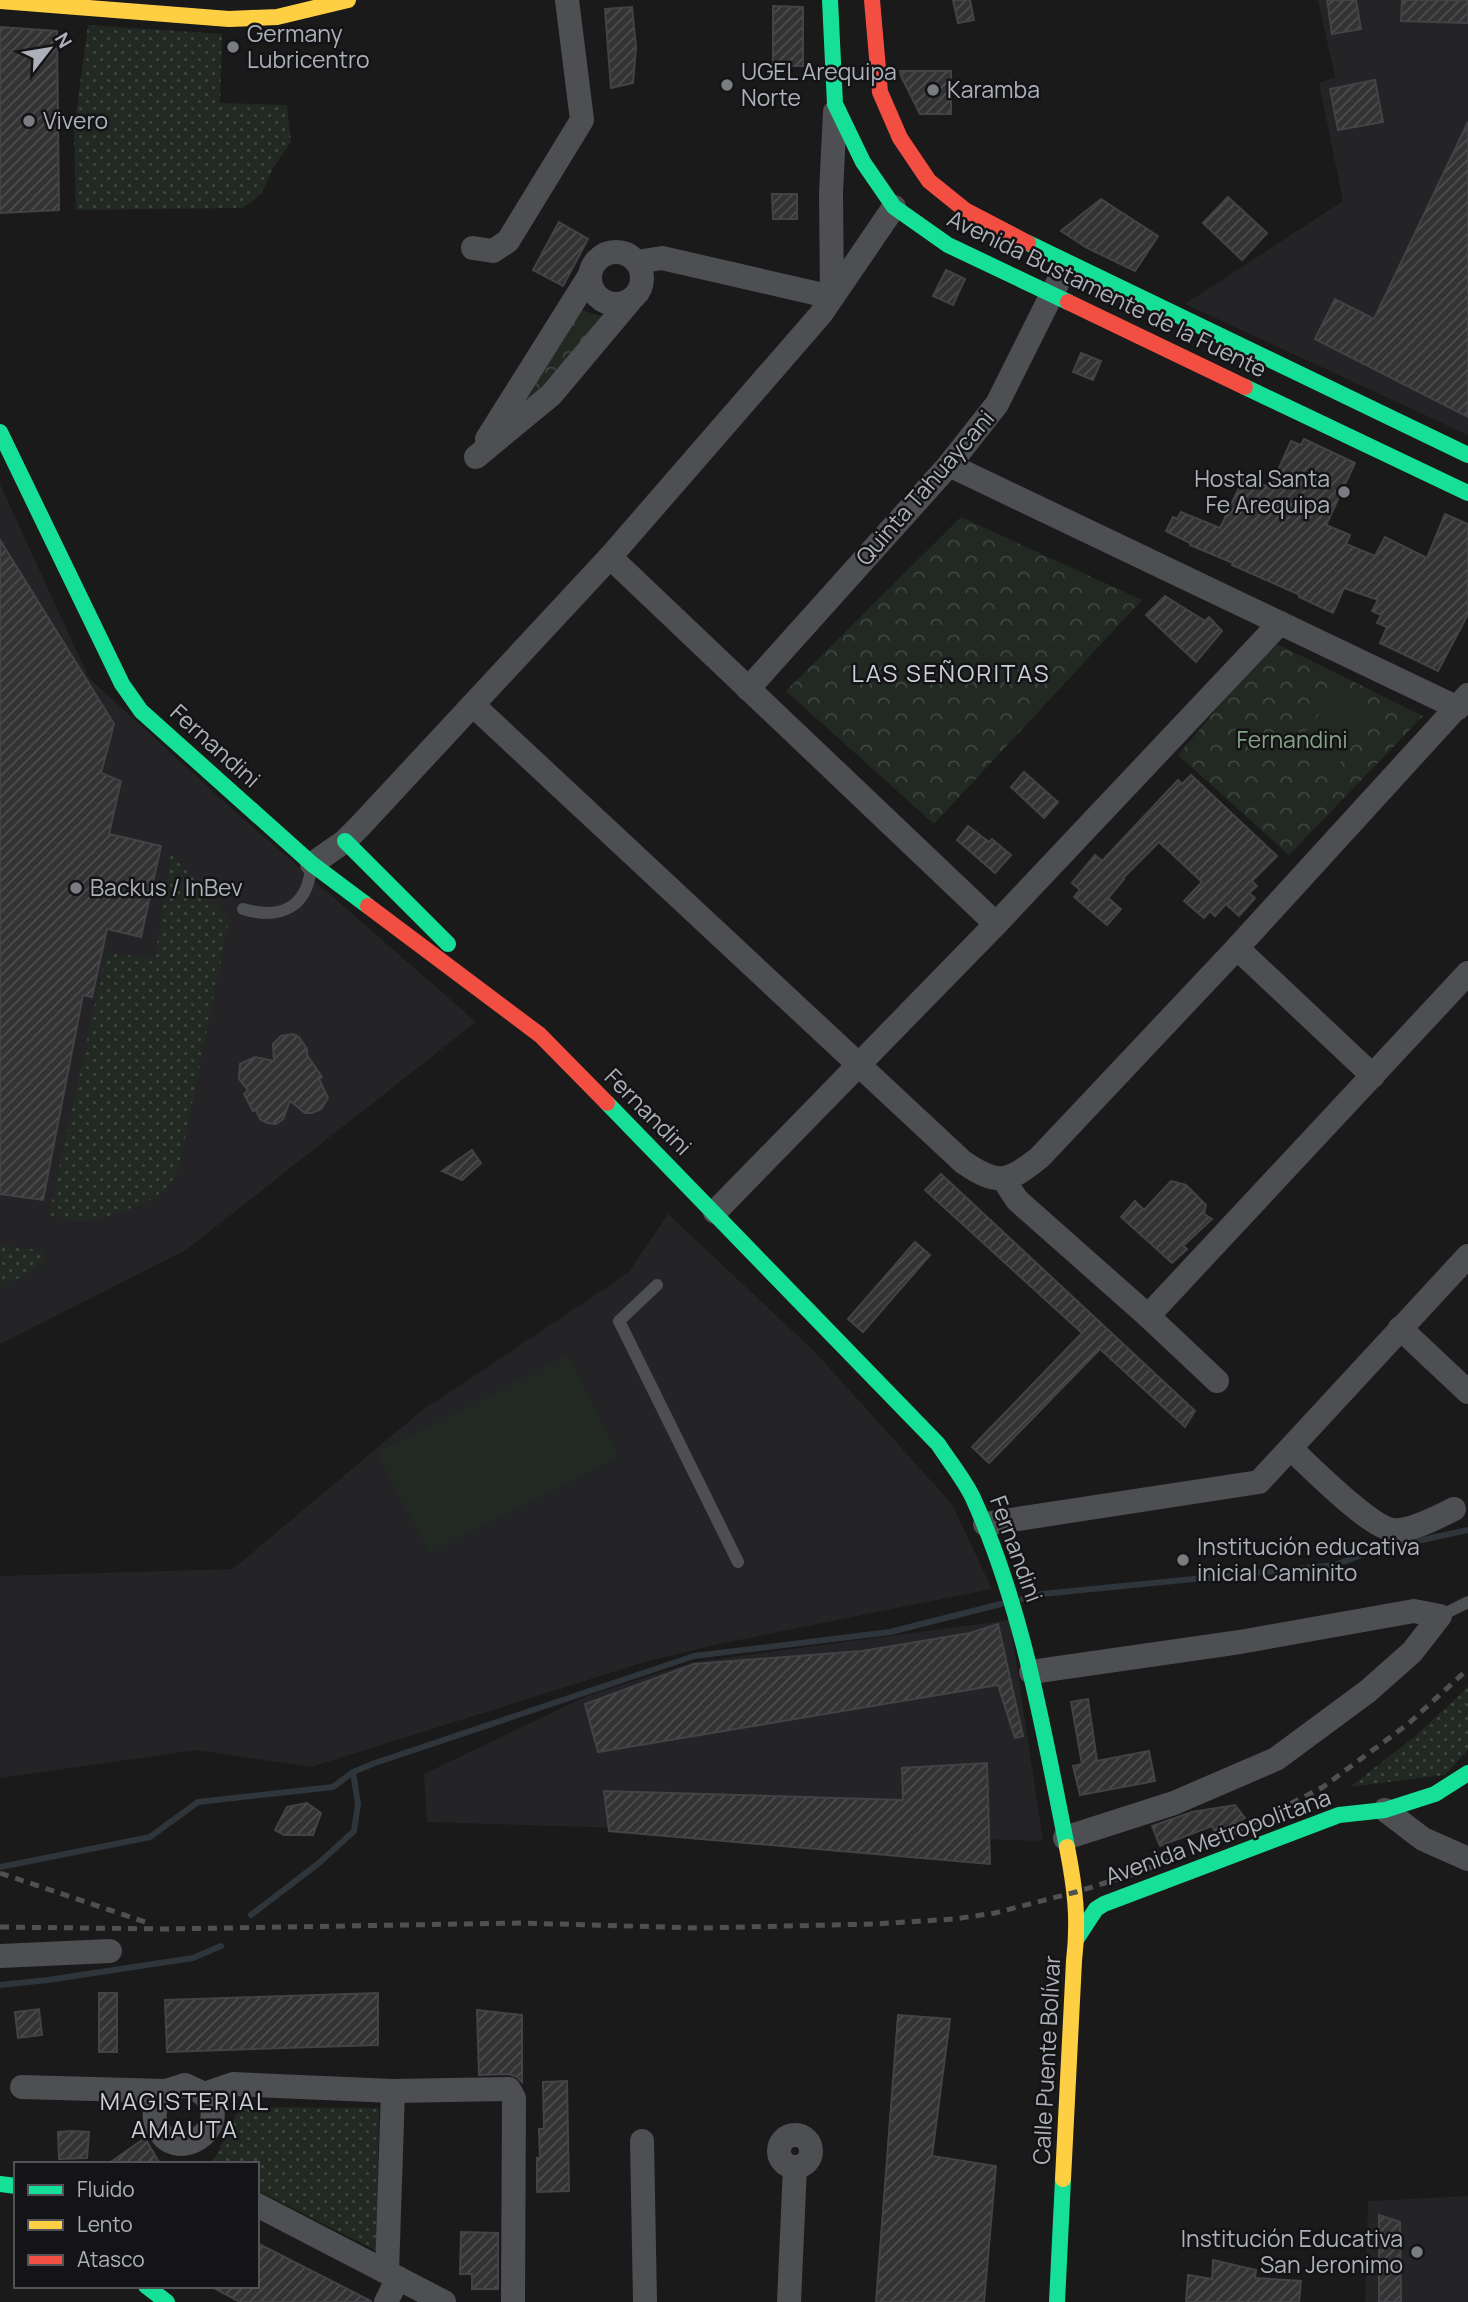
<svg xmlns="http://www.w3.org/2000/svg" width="1468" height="2302" viewBox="0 0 1468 2302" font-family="Manrope,sans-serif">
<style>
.built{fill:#242426}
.grass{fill:url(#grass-dots)}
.park{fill:url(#park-crowns)}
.pitch{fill:#222923}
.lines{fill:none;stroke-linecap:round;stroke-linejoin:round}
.stream{stroke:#2e353b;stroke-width:6}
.building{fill:url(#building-hatch);stroke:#424346;stroke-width:2}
.lane{stroke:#4e4f52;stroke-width:12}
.street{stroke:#4e4f52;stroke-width:24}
.fast{stroke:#16e098;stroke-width:16}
.slow{stroke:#ffcf43;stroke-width:16}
.jam{stroke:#f24e42;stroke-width:16}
.rail{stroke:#4f5052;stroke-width:5;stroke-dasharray:9 7;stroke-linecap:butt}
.poi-dot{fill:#797c81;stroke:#141416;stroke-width:2.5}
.labels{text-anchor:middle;stroke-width:5;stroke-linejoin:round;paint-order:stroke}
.poi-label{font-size:23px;fill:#acb0b9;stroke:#141416;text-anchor:start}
.street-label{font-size:23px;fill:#acb0b9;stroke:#141416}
.park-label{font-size:23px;fill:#85a386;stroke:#141416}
.neighbourhood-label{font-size:24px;letter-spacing:2px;fill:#cdcfd6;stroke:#141416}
</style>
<defs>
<pattern id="grass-dots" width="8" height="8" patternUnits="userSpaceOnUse" patternTransform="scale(1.75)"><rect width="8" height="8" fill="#222923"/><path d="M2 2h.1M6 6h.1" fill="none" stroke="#3f4641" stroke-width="1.8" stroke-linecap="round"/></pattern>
<pattern id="park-crowns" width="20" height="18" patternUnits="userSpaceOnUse" patternTransform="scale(1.75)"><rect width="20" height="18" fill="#222923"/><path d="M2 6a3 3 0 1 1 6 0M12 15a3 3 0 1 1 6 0" fill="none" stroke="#3f4641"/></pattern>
<pattern id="building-hatch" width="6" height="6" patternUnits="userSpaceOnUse" patternTransform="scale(1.75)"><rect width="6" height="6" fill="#333334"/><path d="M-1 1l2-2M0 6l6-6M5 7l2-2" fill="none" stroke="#4e4e4f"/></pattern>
</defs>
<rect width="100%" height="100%" fill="#1a1a1a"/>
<!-- built -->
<g class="built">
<path d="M1318 0H1468V435L1185 304 1343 201 1319 83 1335 77Z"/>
<path d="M0 484 89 678 230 807 476 1022 186 1250 0 1344Z"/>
<path d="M668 1214 814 1351 952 1504 992 1589 709 1646 645 1662 311 1767 197 1750 0 1778V1576L233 1569 421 1411 628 1273Z"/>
<path d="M1010 1620 1043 1841 427 1822 424 1774 587 1696 694 1662Z"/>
<path d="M1468 2196V2302H1365L1368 2201Z"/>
</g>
<!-- grass -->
<g class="grass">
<path d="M88 25 222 34 220 103 287 105 291 142 274 166 261 194 243 208 76 210 74 130Z"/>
<path d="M171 853 229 919 179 1168 168 1188 145 1203 105 1217 80 1222 49 1215 106 953 155 958Z"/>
<path d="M0 1245 45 1251 43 1264 0 1289Z"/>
<path d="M1468 1687V1750L1445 1775 1350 1787 1414 1737Z"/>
<path d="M240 2107 379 2108 377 2251 257 2190V2164H212Z"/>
</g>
<!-- park -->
<g class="park">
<path d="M575 308 610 319 529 412 514 409Z"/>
<path d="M961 517 1142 600 934 824 786 691Z"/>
<path d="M1273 642 1423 716 1289 855 1178 755Z"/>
</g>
<!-- pitch -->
<g class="pitch">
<path d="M1339 688 1376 716 1330 775 1294 747Z"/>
<path d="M568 1355 619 1457 429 1554 377 1452Z"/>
</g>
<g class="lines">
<!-- stream -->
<g class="stream">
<path d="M1022 1599 1042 1594 1335 1565 1372 1551 1468 1530"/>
<path d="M0 1867 150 1837 198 1802 333 1787 353 1772 375 1763 694 1656 890 1632 1001 1604"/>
<path d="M251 1915 319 1863 354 1831 358 1804 353 1772"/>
<path d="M0 1985 48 1980 193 1958 221 1946"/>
</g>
</g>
<!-- building -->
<g class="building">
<path d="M953 0H970L974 20 958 23Z"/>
<path d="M1327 0H1356L1361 29 1332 34Z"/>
<path d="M1402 0H1468V23L1401 21Z"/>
<path d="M773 6 803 7V66H773Z"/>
<path d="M632 7 636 47 633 83 611 88 605 9Z"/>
<path d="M0 27 57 31 59 210 0 213Z"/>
<path d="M900 71H951V114H920L901 76Z"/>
<path d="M1375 80 1383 122 1338 130 1330 89Z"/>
<path d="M1468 122V417L1315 339 1335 299 1374 319Z"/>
<path d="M772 194H797V219H773Z"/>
<path d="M1228 197 1267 233 1242 260 1203 223Z"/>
<path d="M1101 199 1158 236 1135 271 1087 248 1061 231Z"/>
<path d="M559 222 588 239 563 286 533 270Z"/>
<path d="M946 270 965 279 953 305 933 296Z"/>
<path d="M1081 353 1101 361 1093 380 1073 372Z"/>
<path d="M1304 439 1355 463 1326 525 1350 535 1346 544 1375 556 1385 537 1427 558 1445 514 1468 524V614L1438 671 1380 643 1387 627 1377 623 1381 615 1372 611 1378 600 1344 588 1333 613 1299 597 1300 595 1232 565 1233 563 1190 545V543L1166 531 1173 517 1177 519 1181 512 1220 528 1245 475 1270 488 1291 441 1301 445Z"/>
<path d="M0 540 114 724 101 773 121 781 109 834 161 846 141 937 107 929 92 997 83 995 43 1200 0 1194Z"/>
<path d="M1165 596 1205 621 1209 617 1222 631 1196 662 1146 615Z"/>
<path d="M1024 772 1058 802 1044 818 1011 787Z"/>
<path d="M1191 775 1277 856 1252 881 1257 886 1249 893 1255 898 1239 916 1226 904 1215 916 1210 911 1204 918 1184 901 1202 882 1159 842 1123 878 1124 879 1108 898 1121 909 1107 925 1074 897 1080 890 1072 883 1095 855 1102 861 1178 780 1182 784Z"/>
<path d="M968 826 989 842 992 839 1011 855 995 873 957 840Z"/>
<path d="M293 1034 299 1037 307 1049V1055L322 1077 319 1079 328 1098 321 1109 312 1113H305L290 1101 283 1119 276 1124 267 1123 260 1119 256 1110 253 1111 244 1094 248 1090 239 1079 240 1064 255 1057 274 1061 273 1044 281 1036Z"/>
<path d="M472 1150 481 1163 462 1180 442 1171Z"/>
<path d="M941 1174 1195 1411 1185 1427 1100 1349 989 1463 972 1447 1082 1333 925 1190Z"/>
<path d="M1171 1181 1186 1185 1206 1205 1204 1214 1212 1219 1183 1246 1187 1249 1172 1263 1121 1217 1135 1201 1144 1210Z"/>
<path d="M915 1242 930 1255 863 1332 848 1319Z"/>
<path d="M998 1624 1023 1736 1015 1738 998 1685 598 1752 585 1704 694 1664 862 1651 970 1633Z"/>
<path d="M1088 1699 1097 1761 1149 1751 1155 1781 1080 1795 1073 1766 1082 1764 1071 1702Z"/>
<path d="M987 1763 990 1864 609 1831 604 1791 903 1800 902 1768Z"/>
<path d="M307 1803 321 1813 313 1835H284L275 1830 287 1807Z"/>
<path d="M1235 1805 1245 1818 1216 1834 1212 1826 1160 1846 1152 1826 1192 1812Z"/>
<rect x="99" y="1993" width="18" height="59"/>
<path d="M378 1993V2045L167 2052 165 2000Z"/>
<path d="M39 2009 42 2035 18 2038 15 2012Z"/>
<path d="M477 2010 522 2015V2082L517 2077 509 2074 479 2075Z"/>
<path d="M898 2015 950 2019 932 2156 996 2166 984 2302H876Z"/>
<path d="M567 2081 569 2191 537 2192V2158H540L539 2129H544L543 2082Z"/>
<path d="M71 2131 89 2132 87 2158 59 2159 58 2132Z"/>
<path d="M145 2138 160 2164H108Z"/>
<path d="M1379 2215 1400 2222 1401 2302H1379Z"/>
<path d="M461 2232 498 2233V2289H472V2274H460Z"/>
<path d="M257 2243 371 2301V2302H240L210 2286H257Z"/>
<path d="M1213 2260 1256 2270 1255 2278 1301 2281 1299 2302H1186L1188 2275 1212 2279Z"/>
</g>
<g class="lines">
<!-- lane -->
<g class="lane">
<path d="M243 909C280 920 307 908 311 868"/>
<path d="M657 1285 619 1321 738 1562"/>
<path d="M1440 1616 1468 1602"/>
</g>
<!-- street -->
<g class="street">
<path d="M473 248 493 251 508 241 582 120 567 0"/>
<circle cx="616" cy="278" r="26"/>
<path d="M637 262 662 258 832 297"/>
<path d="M832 297 831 193 835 112"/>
<path d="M487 439 590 275"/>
<path d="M476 457 551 395 630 301"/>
<path d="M949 465 1458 708"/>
<path d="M610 557 996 924"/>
<path d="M748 689 949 465 997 404 1058 282"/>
<path d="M473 705 963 1162C998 1186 1008 1183 1040 1157L1237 948 1468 695"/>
<path d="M312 864 345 841 360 826 610 557 821 314 894 207"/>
<path d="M1237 948 1373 1076"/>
<path d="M1004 1180 1017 1200 1148 1316 1217 1381"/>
<path d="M715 1212 996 924 1280 623"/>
<path d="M1148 1316 1468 973"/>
<path d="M1400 1328 1468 1392"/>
<path d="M1291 1449C1311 1467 1369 1527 1393 1530 1410 1532 1438 1517 1454 1509"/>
<path d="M985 1524 1259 1482 1468 1256"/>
<path d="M1031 1672 1240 1642 1414 1611 1440 1616 1412 1652 1368 1691 1276 1759 1174 1803 1065 1838"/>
<path d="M1385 1810 1423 1839 1468 1859"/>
<path d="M0 1956 110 1951"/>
<path d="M22 2087 166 2091 185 2085C191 2088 201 2091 205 2096 234 2129 173 2167 157 2126 151 2112 157 2102 166 2091"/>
<path d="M204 2094 233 2084 393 2091 509 2089 514 2098 513 2302"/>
<circle cx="795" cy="2151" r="16"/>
<path d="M642 2141 645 2302"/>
<path d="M257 2205 444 2302"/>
<path d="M387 2272 393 2091"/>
<path d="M386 2302 398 2278"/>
<path d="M789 2302 795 2167"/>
</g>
<!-- fast -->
<g class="fast">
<path d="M830 0 835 104 863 162 894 207 948 245 1068 302"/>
<path d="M1028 243 1468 455"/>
<path d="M1245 387 1468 493"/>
<path d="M0 432 122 684 141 711 312 864 368 906"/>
<path d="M345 841 448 944"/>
<path d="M607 1103 938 1444C949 1461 964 1479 973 1498 1023 1608 1043 1729 1067 1847"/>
<path d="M1077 1938 1096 1909 1104 1904 1339 1815 1385 1810 1435 1794 1468 1773"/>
<path d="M0 2184 16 2186"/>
<path d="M146 2286 167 2302"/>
<path d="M1057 2302 1063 2179"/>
</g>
<!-- slow -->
<g class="slow">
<path d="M0 1 229 19 277 17 348 0"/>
<path d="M1063 2179 1074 1961C1079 1919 1075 1888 1067 1847"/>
</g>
<!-- jam -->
<g class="jam">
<path d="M872 0 880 92 900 138 929 181 965 210 1028 243"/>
<path d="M1068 302 1245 387"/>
<path d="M368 906 540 1035 607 1103"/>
</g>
<!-- rail -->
<g class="rail">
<path d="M0 1873 148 1923"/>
<path d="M0 1927 168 1929 521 1923 700 1928 874 1924 954 1919 995 1913 1076 1892 1140 1872 1228 1836 1323 1787 1408 1724 1468 1669"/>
</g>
</g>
<!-- markers -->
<g class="poi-dot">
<circle cx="233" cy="47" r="7"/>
<circle cx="727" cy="85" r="7"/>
<circle cx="933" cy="90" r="7"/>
<circle cx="29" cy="121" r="7"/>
<circle cx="1344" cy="492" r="7"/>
<circle cx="76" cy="888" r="7"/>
<circle cx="1183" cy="1560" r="7"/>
<circle cx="1417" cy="2252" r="7"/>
</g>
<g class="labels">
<!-- poi labels -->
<g class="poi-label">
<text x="247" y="42">Germany<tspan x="247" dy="26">Lubricentro</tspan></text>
<text x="741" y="80">UGEL Arequipa<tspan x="741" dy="26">Norte</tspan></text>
<text x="947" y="98">Karamba</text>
<text x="43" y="129">Vivero</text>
<text x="1330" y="487" text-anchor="end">Hostal Santa<tspan x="1330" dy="26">Fe Arequipa</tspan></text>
<text x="90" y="896">Backus / InBev</text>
<text x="1197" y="1555">Institución educativa<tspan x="1197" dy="26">inicial Caminito</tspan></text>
<text x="1403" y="2247" text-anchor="end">Institución Educativa<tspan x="1403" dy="26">San Jeronimo</tspan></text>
</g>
<!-- street labels -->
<g class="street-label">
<text transform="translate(1107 294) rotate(26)" y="8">Avenida Bustamente de la Fuente</text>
<text transform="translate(925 488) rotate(-49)" y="8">Quinta Tahuaycani</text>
<text transform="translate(215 746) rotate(42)" y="8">Fernandini</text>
<text transform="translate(648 1112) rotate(45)" y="8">Fernandini</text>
<text transform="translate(1016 1549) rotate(70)" y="8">Fernandini</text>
<text transform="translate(1218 1837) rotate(-20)" y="8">Avenida Metropolitana</text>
<text transform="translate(1047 2060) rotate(-87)" y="8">Calle Puente Bolívar</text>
</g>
<!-- park labels -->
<g class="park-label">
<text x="1292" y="748">Fernandini</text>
</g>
<!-- neighbourhood labels -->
<g class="neighbourhood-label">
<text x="951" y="682">LAS SEÑORITAS</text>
<text x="185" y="2110">MAGISTERIAL<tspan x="185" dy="28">AMAUTA</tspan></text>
</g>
</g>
<!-- legend -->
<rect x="14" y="2162" width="245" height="126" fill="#141416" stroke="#515257" stroke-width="2"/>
<rect x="28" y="2185" width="35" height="10" fill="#16e098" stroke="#515257" stroke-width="2"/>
<text x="77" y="2197" font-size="21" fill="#acb0b9">Fluido</text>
<rect x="28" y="2220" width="35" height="10" fill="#ffcf43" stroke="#515257" stroke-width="2"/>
<text x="77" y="2232" font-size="21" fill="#acb0b9">Lento</text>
<rect x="28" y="2255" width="35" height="10" fill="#f24e42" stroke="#515257" stroke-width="2"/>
<text x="77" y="2267" font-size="21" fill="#acb0b9">Atasco</text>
<!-- north arrow -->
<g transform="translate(49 49) rotate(59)" stroke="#141416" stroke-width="5" paint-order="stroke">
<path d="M0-5L12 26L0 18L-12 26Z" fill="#acb0b9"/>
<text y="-10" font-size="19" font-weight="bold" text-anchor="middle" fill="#acb0b9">N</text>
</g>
</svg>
